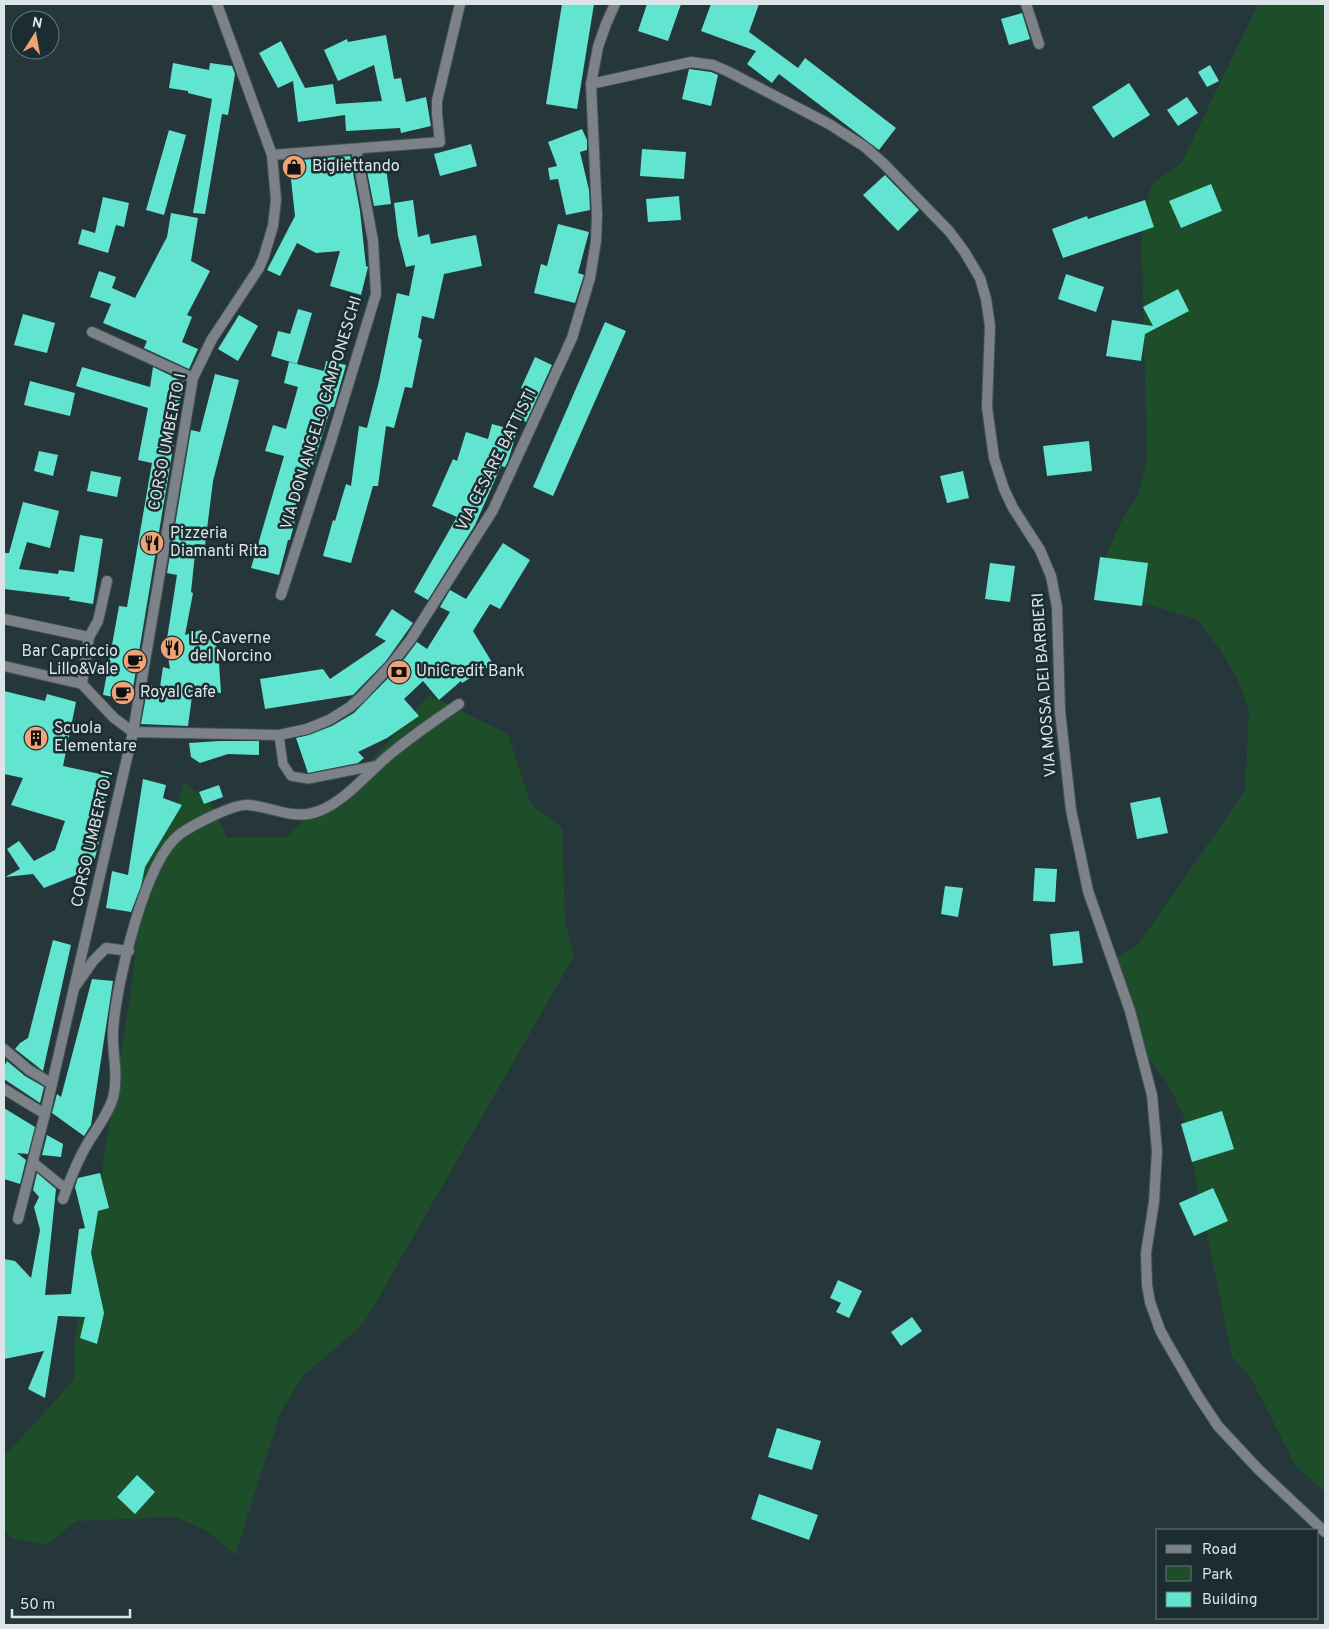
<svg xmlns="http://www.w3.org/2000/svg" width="1329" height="1629" font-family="Overpass,sans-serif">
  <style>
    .green { fill: #1e4d29 }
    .building { fill: #61e4d0 }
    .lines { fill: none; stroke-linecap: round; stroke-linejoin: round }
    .pedestrian-casing { stroke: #435357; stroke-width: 11 }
    .minor-casing { stroke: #435357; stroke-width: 12 }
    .tertiary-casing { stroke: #435357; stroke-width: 12 }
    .pedestrian { stroke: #7d8288; stroke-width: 9 }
    .minor { stroke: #7d8288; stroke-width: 10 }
    .tertiary { stroke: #7d8288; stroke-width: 10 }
    .labels { text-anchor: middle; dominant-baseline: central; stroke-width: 5; stroke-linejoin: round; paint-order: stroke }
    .poi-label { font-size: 16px; fill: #dbe5e8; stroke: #1c2d31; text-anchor: start }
    .street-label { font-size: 16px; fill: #dbe5e8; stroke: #1c2d31 }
  </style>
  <rect width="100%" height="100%" fill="#26373b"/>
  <g class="green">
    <polygon points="1258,4 1325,4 1325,1490 1323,1491 1295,1465 1251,1378 1232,1357 1183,1114 1168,1084 1146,1056 1110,962 1137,946 1245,791 1249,710 1237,678 1221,651 1198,620 1093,587 1120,524 1138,494 1147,463 1141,216 1153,183 1181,164"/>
    <polygon points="429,695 508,734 531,804 562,828 565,922 574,956 364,1323 303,1376 281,1411 235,1555 209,1532 176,1517 76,1521 47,1545 10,1538 4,1528 4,1453 9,1451 74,1380 74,1347 134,970 143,837 175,813 184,782 210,802 227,838 287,837 313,810 348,787"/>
  </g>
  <g class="building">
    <polygon points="562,4 594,4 577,109 546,104"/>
    <polygon points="647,4 681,4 668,41 638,31"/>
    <polygon points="711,4 759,4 749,32 798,68 805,58 896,128 879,150 779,74 772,83 747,64 756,51 701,31"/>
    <polygon points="1022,13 1030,39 1009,45 1001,19"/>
    <polygon points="386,35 394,79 401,78 406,102 426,97 431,126 401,133 400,128 346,131 345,115 298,122 293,81 278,88 259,53 281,41 305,88 333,84 336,104 382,101 374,65 338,81 324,50 347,39 348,42"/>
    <polygon points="173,63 209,70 210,63 232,66 235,74 228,115 222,114 205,214 193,213 212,99 188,93 188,91 169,88"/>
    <polygon points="1210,65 1219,81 1207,87 1198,72"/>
    <polygon points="689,69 711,72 718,75 711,106 682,99"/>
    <polygon points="1129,83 1150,115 1113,138 1092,107"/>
    <polygon points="1187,97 1198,113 1178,126 1167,110"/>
    <polygon points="582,129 587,140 587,150 580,152 589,190 590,210 566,215 558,179 550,180 548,168 557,166 548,142"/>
    <polygon points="169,130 186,135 164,215 146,210"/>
    <polygon points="471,144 477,166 440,176 434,154"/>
    <polygon points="642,149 686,152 684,179 640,176"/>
    <polygon points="350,156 360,211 366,266 368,267 361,295 330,286 340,251 316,253 297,243 280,276 267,270 295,216 289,161"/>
    <polygon points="386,168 391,204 374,206 367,171"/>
    <polygon points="885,175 919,210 898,231 863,195"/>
    <polygon points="1211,184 1222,211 1181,228 1169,201"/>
    <polygon points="679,196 681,220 648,222 646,199"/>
    <polygon points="103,197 129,203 124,227 116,225 108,253 78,244 82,229 95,233"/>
    <polygon points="413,200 418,237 429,234 431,244 476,235 482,266 444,274 434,319 422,316 418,337 422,340 412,388 405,387 394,428 386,426 378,486 373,486 351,563 323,556 333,520 335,521 346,484 351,486 359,426 367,428 379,381 397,293 409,296 415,265 406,267 398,236 394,203"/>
    <polygon points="1145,200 1154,227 1063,258 1052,229 1087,216 1088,219"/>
    <polygon points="171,213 198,218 191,261 210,271 187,315 192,317 182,342 198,349 189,369 144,348 147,341 103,323 111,304 90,297 99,271 116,277 112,288 135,298 167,237"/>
    <polygon points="558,224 589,232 578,273 584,275 575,303 534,293 541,264 547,266"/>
    <polygon points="1066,274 1104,287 1096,312 1058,299"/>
    <polygon points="1178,289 1189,311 1145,334 1141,361 1106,356 1112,320 1153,326 1143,307"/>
    <polygon points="298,309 312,313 297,364 271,356 278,331 290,334"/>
    <polygon points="23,314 55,323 47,353 14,345"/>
    <polygon points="239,315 258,326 238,361 218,349"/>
    <polygon points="605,322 626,331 553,496 533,487"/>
    <polygon points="535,357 552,365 526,422 514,417 524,389 521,388"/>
    <polygon points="326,361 346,365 334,407 331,407 313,465 309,464 293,513 297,513 290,540 288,540 279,575 251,568 284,456 265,451 273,425 286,429 298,387 284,383 289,362 324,371"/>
    <polygon points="82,367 150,387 153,367 184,382 131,700 103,695 119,606 127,607 152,463 138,460 148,408 76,386"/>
    <polygon points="215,374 239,380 213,481 205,545 196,544 191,592 193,593 185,635 201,630 218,648 221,693 193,689 188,726 141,724 148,685 160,687 163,667 170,669 166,645 177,575 167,573 191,430 200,432"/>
    <polygon points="30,381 75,393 70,416 24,405"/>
    <polygon points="492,424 517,431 508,461 505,467 501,466 475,525 428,600 414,592 457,517 432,506 453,459 457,461 466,432 488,439"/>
    <polygon points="1089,441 1092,471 1047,476 1043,446"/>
    <polygon points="39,451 58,455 53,476 34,471"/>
    <polygon points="91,471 121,477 117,497 87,491"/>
    <polygon points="963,471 969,498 947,503 940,476"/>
    <polygon points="23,502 59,511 50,548 27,542 19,569 58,574 59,570 74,572 80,535 103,539 93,604 69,600 70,597 4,589 4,553 9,553"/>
    <polygon points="503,543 530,560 500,609 490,604 473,631 493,664 462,683 461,681 439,700 423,681 404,699 419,716 387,738 358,752 364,758 358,763 308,773 296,738 309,735 332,726 354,713 396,670 417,642 427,649 450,612 440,607 450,590 466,599"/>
    <polygon points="1100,557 1148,563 1142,606 1094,600"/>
    <polygon points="990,563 1015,566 1010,602 985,599"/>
    <polygon points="392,609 413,623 386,661 353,695 265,709 260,679 323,669 330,679 386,641 375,635"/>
    <polygon points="4,691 45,701 47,694 76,702 63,766 109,776 105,789 100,837 95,858 79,874 44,888 33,874 5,877 20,869 7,849 19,841 34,861 55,850 65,821 11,805 23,778 4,774"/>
    <polygon points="219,741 259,741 259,755 228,754 200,763 191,757 189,743"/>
    <polygon points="143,779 166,785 163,798 182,805 145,867 141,886 131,912 106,908 112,871 128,875"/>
    <polygon points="219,785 223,797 204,804 199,792"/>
    <polygon points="1160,797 1168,833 1137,839 1130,803"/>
    <polygon points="1035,868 1057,869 1055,902 1033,901"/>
    <polygon points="945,886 963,888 958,917 941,914"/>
    <polygon points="1079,931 1083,963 1053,966 1050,934"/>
    <polygon points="53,940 71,945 43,1071 15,1049 20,1043 28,1038"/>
    <polygon points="92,979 113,981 91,1125 84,1136 52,1113 57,1094 61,1097"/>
    <polygon points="7,1061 25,1076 44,1087 40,1103 4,1079 4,1067"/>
    <polygon points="4,1108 35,1127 28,1154 17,1153 26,1160 20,1184 4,1179"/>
    <polygon points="1222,1111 1234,1149 1192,1162 1181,1124"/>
    <polygon points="47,1135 63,1144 61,1157 42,1155"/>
    <polygon points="37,1173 56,1189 45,1295 71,1294 79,1229 85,1228 75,1187 78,1178 100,1173 109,1208 98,1211 91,1253 104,1313 97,1344 80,1338 85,1317 58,1316 45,1398 28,1389 44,1351 4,1359 4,1259 15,1261 31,1278 40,1230 34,1207 39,1197 33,1190"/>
    <polygon points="1213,1188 1228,1221 1194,1236 1179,1203"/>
    <polygon points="838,1280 862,1291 849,1318 836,1312 841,1303 830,1298"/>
    <polygon points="912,1317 922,1331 901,1346 891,1332"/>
    <polygon points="777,1428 821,1441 812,1470 768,1457"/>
    <polygon points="137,1475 155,1492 135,1514 117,1497"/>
    <polygon points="759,1494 818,1515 809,1540 751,1519"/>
  </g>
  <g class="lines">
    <g class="pedestrian-casing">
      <g id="pedestrian">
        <polyline points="279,735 283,764 291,776 308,779 379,765"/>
        <polyline points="33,1162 60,1184 67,1188"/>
      </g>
    </g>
    <g class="minor-casing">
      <g id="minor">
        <polyline points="1026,4 1039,44"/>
        <polyline points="591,84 691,62 713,65 727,71 829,124 865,147 884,164 949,231 964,251 980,278 986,299 990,326 987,407 994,458 1004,489 1013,508 1040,550 1051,576 1057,607 1060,711 1071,810 1088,891 1130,1011 1152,1095 1157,1151 1154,1202 1146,1253 1147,1285 1150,1302 1160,1330 1166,1341 1198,1396 1218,1426 1259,1470 1325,1532"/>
        <polyline points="272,155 440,142 437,114 437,101 460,4"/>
        <polyline points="92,332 193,378"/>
        <polyline points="281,595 331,441 376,294 373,241 356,149"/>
        <polyline points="89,637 98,621 107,581"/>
        <polyline points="4,666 82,684"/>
        <polyline points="74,988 93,961 106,948 129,951"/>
        <polyline points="4,1049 29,1070 52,1084"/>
        <polyline points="4,1089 45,1114"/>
        <path d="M63 1199C70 1179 78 1159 89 1141 98 1127 108 1114 113 1098 119 1075 112 1054 113 1031 116 985 144 861 180 834 193 825 234 803 249 805 273 807 294 821 319 811 344 802 368 773 389 755 411 737 435 720 459 704"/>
      </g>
    </g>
    <g class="tertiary-casing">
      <g id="tertiary">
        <polyline points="4,619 89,637 82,684 114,718 133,732"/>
        <polyline points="133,732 279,735 307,729 329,720 350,707 361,697 391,665 411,639 493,510 572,338 590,278 596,241 597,215 591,84 598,47 606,24 615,4"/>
        <polyline points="18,1219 45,1114 133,732 193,378 212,339 259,268 264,256 273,226 276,200 272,155 217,4"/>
      </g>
    </g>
    <use href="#pedestrian" class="pedestrian"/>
    <use href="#minor" class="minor"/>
    <use href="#tertiary" class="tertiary"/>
  </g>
  <defs>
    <g id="shop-disc" transform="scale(1.25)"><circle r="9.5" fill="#efa378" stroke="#1c2d31"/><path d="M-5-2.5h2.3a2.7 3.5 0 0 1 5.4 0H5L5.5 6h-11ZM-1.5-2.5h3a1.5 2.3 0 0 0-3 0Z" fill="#111"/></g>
    <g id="restaurant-disc" transform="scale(1.25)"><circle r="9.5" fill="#efa378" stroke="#1c2d31"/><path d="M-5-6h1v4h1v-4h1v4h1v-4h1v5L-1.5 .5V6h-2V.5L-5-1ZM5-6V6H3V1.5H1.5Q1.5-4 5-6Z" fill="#111"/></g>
    <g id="cafe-disc" transform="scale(1.25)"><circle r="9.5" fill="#efa378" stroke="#1c2d31"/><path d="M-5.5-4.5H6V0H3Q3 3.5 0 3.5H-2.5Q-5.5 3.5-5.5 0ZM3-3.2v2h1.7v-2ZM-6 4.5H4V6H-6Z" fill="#111"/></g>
    <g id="bank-disc" transform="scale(1.25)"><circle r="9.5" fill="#efa378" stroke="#1c2d31"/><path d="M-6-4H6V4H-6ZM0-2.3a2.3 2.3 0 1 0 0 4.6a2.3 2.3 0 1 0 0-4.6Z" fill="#111"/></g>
    <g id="building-disc" transform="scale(1.25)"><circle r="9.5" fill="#efa378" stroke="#1c2d31"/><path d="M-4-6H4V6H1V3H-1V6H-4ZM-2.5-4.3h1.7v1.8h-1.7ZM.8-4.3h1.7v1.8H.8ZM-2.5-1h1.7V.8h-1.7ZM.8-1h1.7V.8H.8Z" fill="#111"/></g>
  </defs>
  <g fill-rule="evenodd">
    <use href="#shop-disc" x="294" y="167"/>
    <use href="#restaurant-disc" x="152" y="543"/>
    <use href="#restaurant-disc" x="172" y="648"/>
    <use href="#cafe-disc" x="135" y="661"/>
    <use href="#bank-disc" x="399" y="672"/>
    <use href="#cafe-disc" x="123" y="693"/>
    <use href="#building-disc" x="36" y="738"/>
  </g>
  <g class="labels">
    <g class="poi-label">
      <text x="312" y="167">Bigliettando</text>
      <text x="170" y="534">Pizzeria<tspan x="170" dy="18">Diamanti Rita</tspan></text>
      <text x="190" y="639">Le Caverne<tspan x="190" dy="18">del Norcino</tspan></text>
      <text x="118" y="652" text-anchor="end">Bar Capriccio<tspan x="118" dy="18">Lillo&amp;Vale</tspan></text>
      <text x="416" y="672">UniCredit Bank</text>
      <text x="140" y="693">Royal Cafe</text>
      <text x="54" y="729">Scuola<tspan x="54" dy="18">Elementare</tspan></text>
    </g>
    <g class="street-label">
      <text transform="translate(322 413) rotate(-73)">VIA DON ANGELO CAMPONESCHI</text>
      <text transform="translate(168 442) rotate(-79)">CORSO UMBERTO I</text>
      <text transform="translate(497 460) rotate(-63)">VIA CESARE BATTISTI</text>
      <text transform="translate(1045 685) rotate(-94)">VIA MOSSA DEI BARBIERI</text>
      <text transform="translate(93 839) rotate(-77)">CORSO UMBERTO I</text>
    </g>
  </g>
  <rect width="1329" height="1629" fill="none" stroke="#dbe5e8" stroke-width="10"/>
  <rect x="1156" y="1529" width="162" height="90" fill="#1c2d31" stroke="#68777a"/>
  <rect x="1166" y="1545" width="25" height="8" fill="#7d8288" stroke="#68777a"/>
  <text x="1202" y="1554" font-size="15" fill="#dbe5e8">Road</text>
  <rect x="1166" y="1566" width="25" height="15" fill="#1e4d29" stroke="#68777a"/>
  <text x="1202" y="1579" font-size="15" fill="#dbe5e8">Park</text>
  <rect x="1166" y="1592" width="25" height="15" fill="#61e4d0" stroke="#68777a"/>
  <text x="1202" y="1604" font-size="15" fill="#dbe5e8">Building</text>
  <g transform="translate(35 35) rotate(11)"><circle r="24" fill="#1c2d31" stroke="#68777a"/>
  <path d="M0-4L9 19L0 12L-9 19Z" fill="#efa378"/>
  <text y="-8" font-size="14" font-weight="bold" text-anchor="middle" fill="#dbe5e8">N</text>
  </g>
  <path d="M12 1609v8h118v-8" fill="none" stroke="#dbe5e8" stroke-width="2.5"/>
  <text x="20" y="1609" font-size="15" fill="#dbe5e8" stroke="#1c2d31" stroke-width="4" paint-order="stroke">50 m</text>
</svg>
